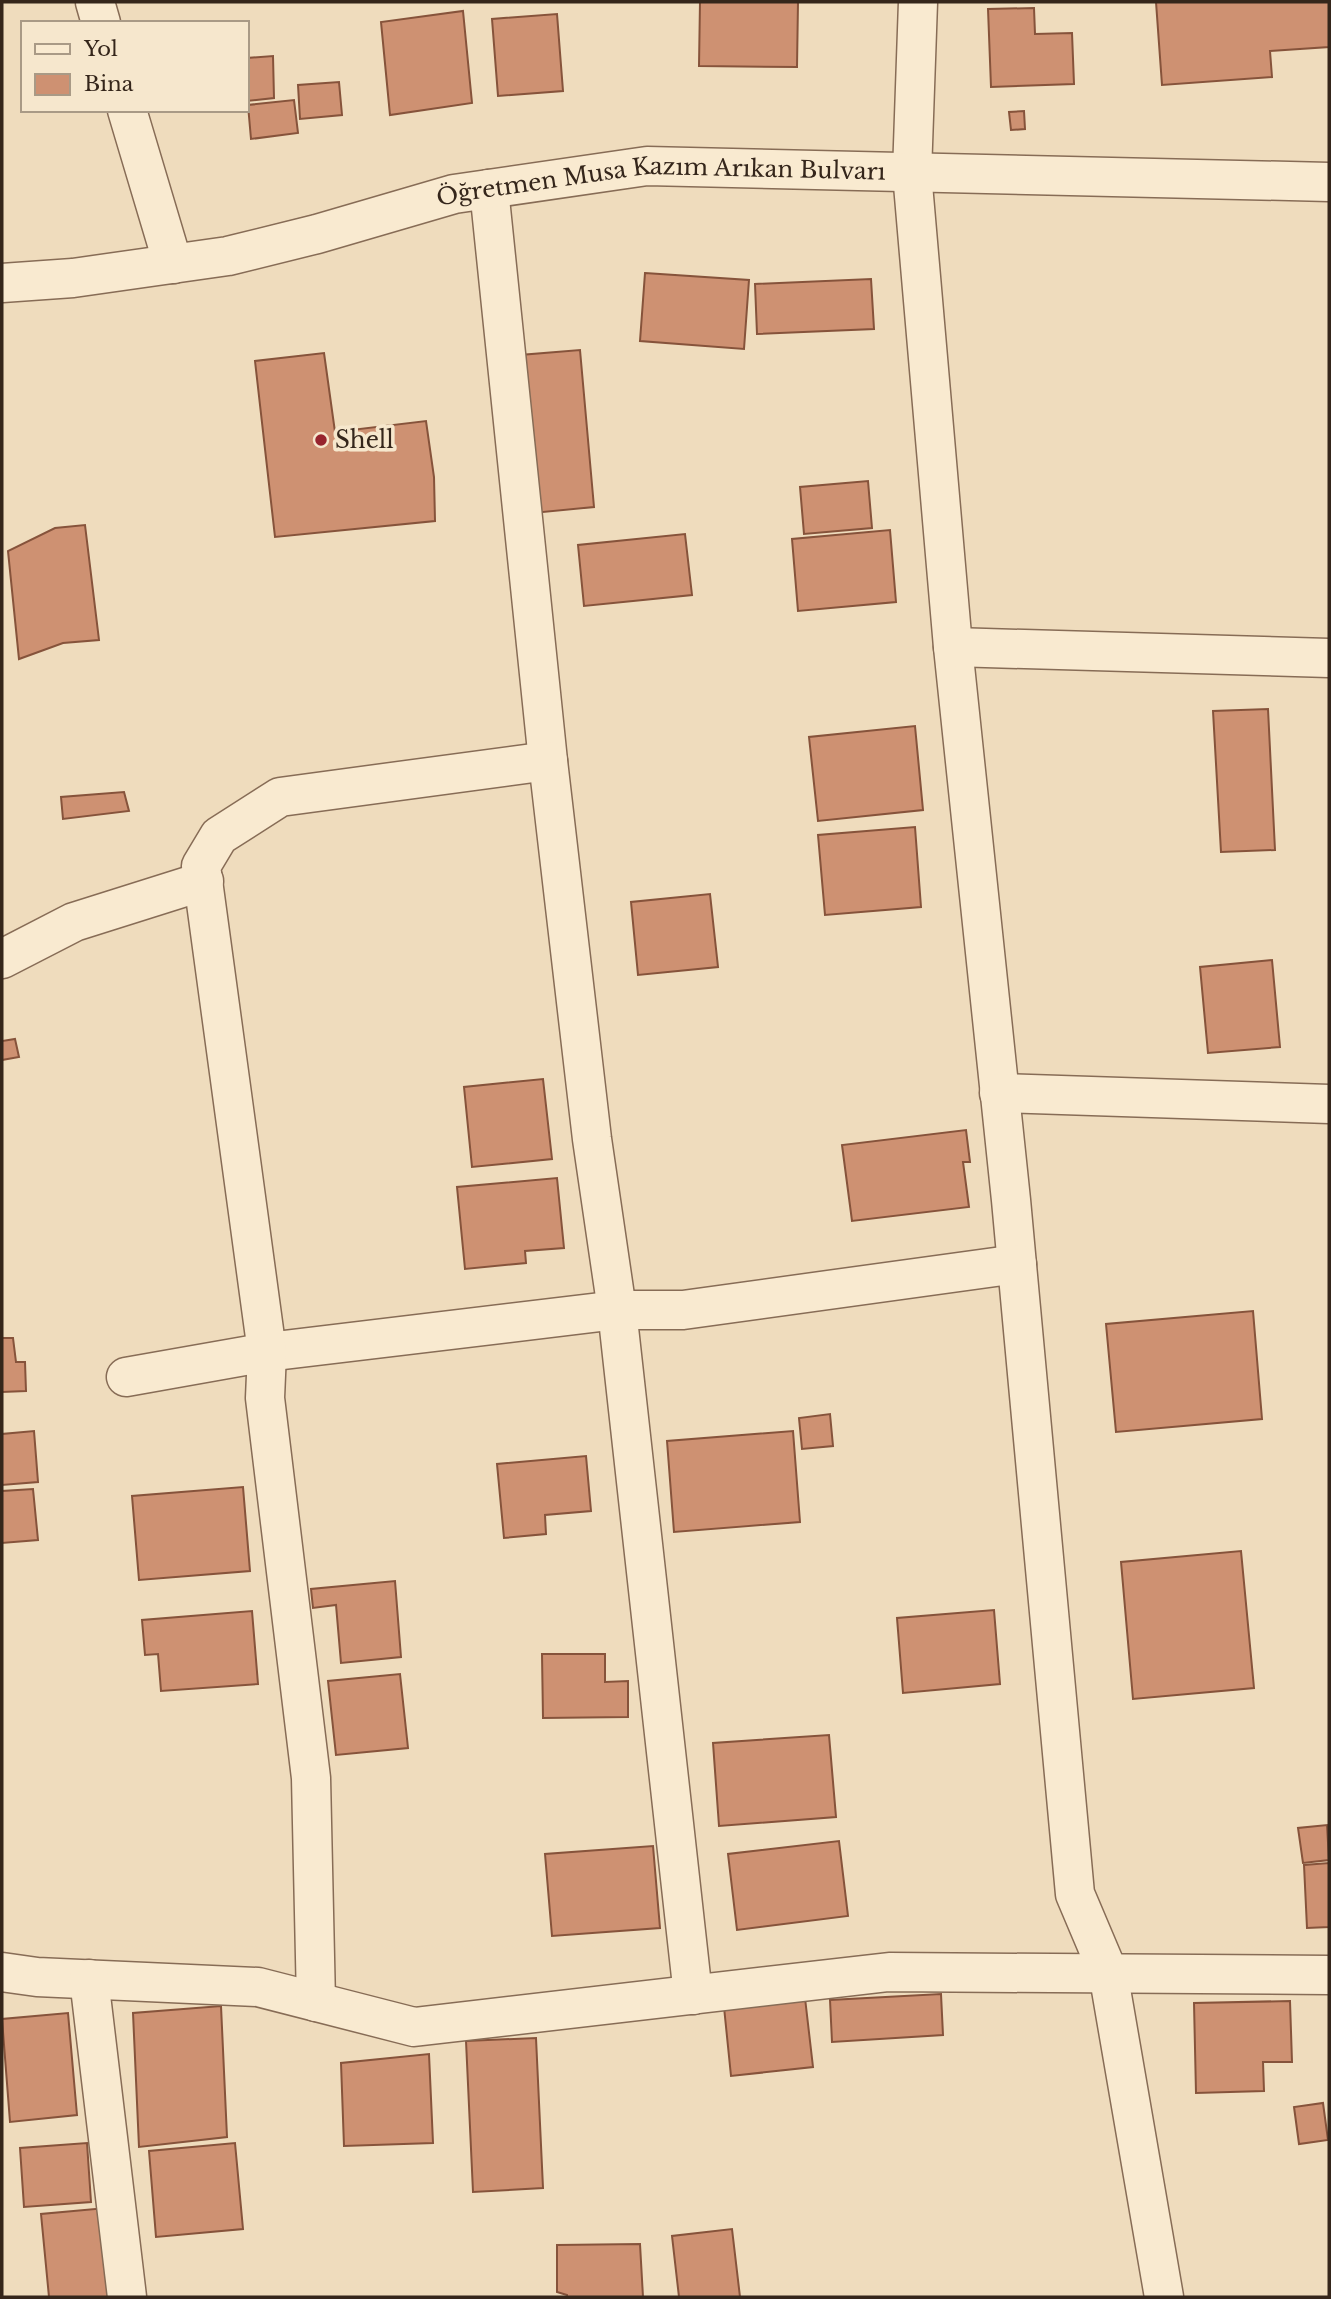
<svg xmlns="http://www.w3.org/2000/svg" width="1331" height="2299" font-family="'Libre Baskerville',serif">
  <style>
    .building { fill: #ce9172; stroke: #86533b; stroke-width: 2 }
    .lines { fill: none; stroke-linecap: round; stroke-linejoin: round }
    .minor-casing { stroke: #876c56; stroke-width: 41 }
    .minor { stroke: #f9ead0; stroke-width: 38 }
    .poi-dot { fill: #97242e; stroke: #f6e7cd; stroke-width: 2.5 }
    .labels { text-anchor: middle; dominant-baseline: central; stroke-width: 7; stroke-linejoin: round; paint-order: stroke }
    .street-label { font-size: 23px; fill: #35261b; stroke: #f6e7cd }
    .poi-label { font-size: 23px; fill: #35261b; stroke: #f6e7cd; text-anchor: start }
  </style>
  <rect width="100%" height="100%" fill="#efdcbd"/>
  <g class="building">
    <polygon points="700,2 798,2 797,67 699,66"/>
    <polygon points="1156,2 1329,2 1329,47 1270,51 1272,77 1162,85"/>
    <polygon points="1034,8 1035,34 1072,33 1074,84 991,87 988,9"/>
    <polygon points="463,11 472,103 390,115 381,22"/>
    <polygon points="557,14 563,91 498,96 492,19"/>
    <polygon points="273,56 274,98 247,101 247,58"/>
    <polygon points="339,82 342,115 300,119 298,85"/>
    <polygon points="294,100 298,133 251,139 248,105"/>
    <polygon points="1024,111 1025,129 1011,130 1009,112"/>
    <polygon points="645,273 749,280 744,349 640,341"/>
    <polygon points="871,279 874,329 757,334 755,284"/>
    <polygon points="580,350 594,507 533,513 520,355"/>
    <polygon points="324,353 335,432 426,421 434,477 435,521 275,537 255,361"/>
    <polygon points="868,481 872,528 804,534 800,487"/>
    <polygon points="85,525 99,640 63,643 19,659 8,551 55,528"/>
    <polygon points="890,530 896,602 798,611 792,539"/>
    <polygon points="685,534 692,595 584,606 578,545"/>
    <polygon points="1268,709 1275,850 1221,852 1213,711"/>
    <polygon points="915,726 923,810 818,821 809,737"/>
    <polygon points="124,792 129,811 63,819 61,797"/>
    <polygon points="915,827 921,907 825,915 818,835"/>
    <polygon points="710,894 718,967 638,975 631,902"/>
    <polygon points="1272,960 1280,1047 1208,1053 1200,967"/>
    <polygon points="15,1039 19,1057 2,1060 2,1041"/>
    <polygon points="543,1079 552,1159 472,1167 464,1087"/>
    <polygon points="966,1130 970,1162 963,1162 969,1207 852,1221 842,1145"/>
    <polygon points="557,1178 564,1248 525,1251 526,1263 465,1269 457,1187"/>
    <polygon points="1253,1311 1262,1419 1116,1432 1106,1324"/>
    <polygon points="2,1338 13,1338 16,1362 25,1362 26,1391 2,1392"/>
    <polygon points="830,1414 833,1446 802,1449 799,1418"/>
    <polygon points="34,1431 38,1482 2,1485 2,1434"/>
    <polygon points="793,1431 800,1522 674,1532 667,1441"/>
    <polygon points="586,1456 591,1511 545,1515 546,1534 504,1538 497,1464"/>
    <polygon points="243,1487 250,1571 139,1580 132,1496"/>
    <polygon points="33,1489 38,1540 2,1543 2,1491"/>
    <polygon points="1241,1551 1254,1688 1133,1699 1121,1562"/>
    <polygon points="395,1581 401,1657 341,1663 336,1605 313,1608 311,1589"/>
    <polygon points="994,1610 1000,1684 903,1693 897,1618"/>
    <polygon points="252,1611 258,1684 161,1691 158,1654 145,1655 142,1620"/>
    <polygon points="542,1654 605,1654 605,1682 628,1681 628,1717 543,1718"/>
    <polygon points="400,1674 408,1748 336,1755 328,1681"/>
    <polygon points="829,1735 836,1817 719,1826 713,1743"/>
    <polygon points="1327,1825 1329,1860 1303,1863 1298,1828"/>
    <polygon points="839,1841 848,1916 737,1930 728,1854"/>
    <polygon points="653,1846 660,1928 552,1936 545,1854"/>
    <polygon points="1329,1863 1329,1927 1307,1928 1304,1865"/>
    <polygon points="941,1994 943,2035 832,2042 830,2000"/>
    <polygon points="805,1998 813,2067 731,2076 724,2007"/>
    <polygon points="1290,2001 1292,2062 1263,2062 1264,2091 1196,2093 1194,2003"/>
    <polygon points="221,2006 227,2137 139,2147 133,2013"/>
    <polygon points="68,2013 77,2115 10,2122 2,2019"/>
    <polygon points="536,2038 543,2188 473,2192 466,2041"/>
    <polygon points="429,2054 433,2143 344,2146 341,2063"/>
    <polygon points="1323,2103 1328,2140 1299,2144 1294,2107"/>
    <polygon points="87,2143 91,2202 24,2207 20,2148"/>
    <polygon points="235,2143 243,2229 156,2237 149,2151"/>
    <polygon points="106,2208 115,2297 49,2297 41,2214"/>
    <polygon points="732,2229 740,2297 679,2297 672,2236"/>
    <polygon points="640,2244 643,2297 567,2297 567,2295 557,2292 557,2245"/>
  </g>
  <g class="lines">
    <g class="minor-casing">
      <g id="minor">
        <polyline points="95,2 101,23"/>
        <polyline points="918,2 912,173 953,647 1011,1200 1075,1894 1108,1972 1164,2297"/>
        <polyline points="127,110 173,264"/>
        <polyline points="489,189 548,761 592,1139 617,1310 693,1995"/>
        <path id="s1" d="M2 283 73 278 228 256 317 234 454 194 647 166 1329 182"/>
        <polyline points="953,647 1329,658"/>
        <polyline points="2,959 74,922 204,881"/>
        <polyline points="999,1093 1329,1104"/>
        <polyline points="126,1377 267,1352 617,1310 683,1310 1017,1264"/>
        <polyline points="2,1972 37,1977 258,1987 414,2027 889,1972 1329,1975"/>
        <polyline points="89,1979 127,2297"/>
        <polyline points="316,2002 311,1778 265,1398 267,1352 201,866 219,836 280,797 548,761"/>
      </g>
    </g>
    <use href="#minor" class="minor"/>
  </g>
  <circle class="poi-dot" cx="321" cy="440" r="7"/>
  <g class="labels">
    <g class="street-label">
      <text stroke="none"><textPath href="#s1" startOffset="670">Öğretmen Musa Kazım Arıkan Bulvarı</textPath></text>
    </g>
    <g class="poi-label">
      <text x="335" y="440">Shell</text>
    </g>
  </g>
  <rect width="1331" height="2299" fill="none" stroke="#35261b" stroke-width="7"/>
  <rect x="21" y="21" width="228" height="91" fill="#f6e7cd" stroke="#a99a86" stroke-width="2"/>
  <rect x="35" y="44" width="35" height="10" fill="#f9ead0" stroke="#a99a86" stroke-width="2"/>
  <text x="84" y="56" font-size="21" fill="#35261b">Yol</text>
  <rect x="35" y="74" width="35" height="21" fill="#ce9172" stroke="#a99a86" stroke-width="2"/>
  <text x="84" y="91" font-size="21" fill="#35261b">Bina</text>
</svg>
